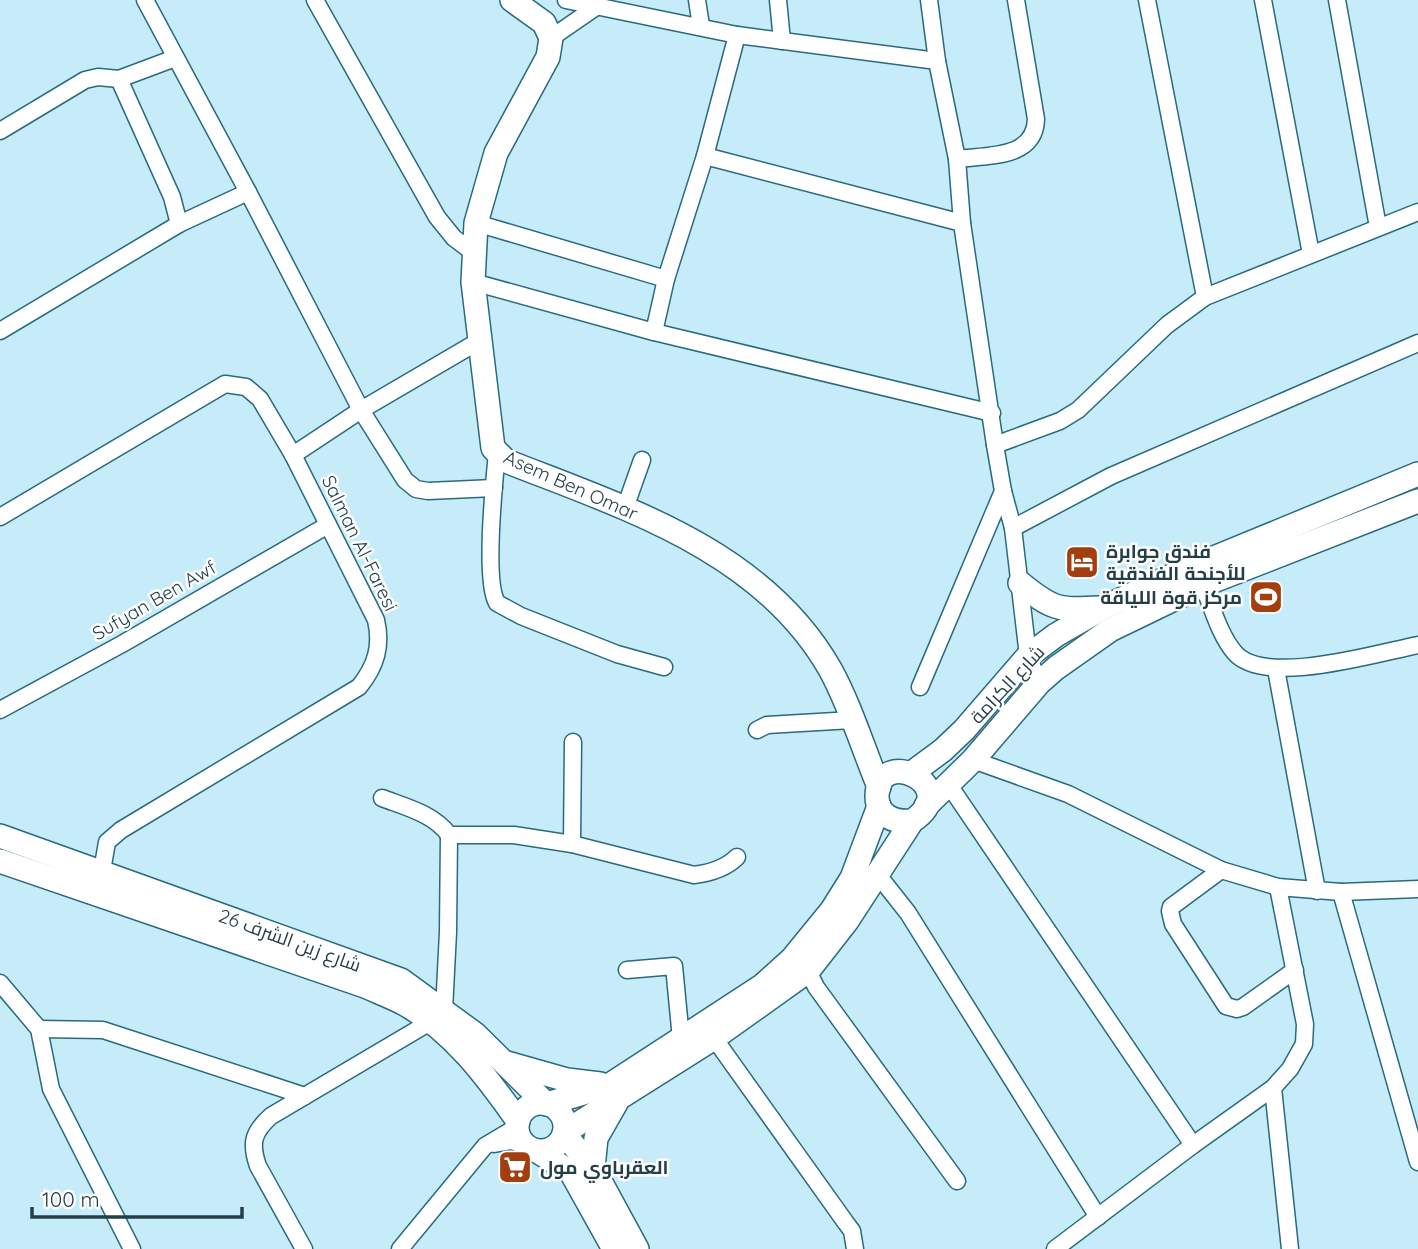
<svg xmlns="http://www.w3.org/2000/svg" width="1418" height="1249" font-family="Quicksand,Cairo,sans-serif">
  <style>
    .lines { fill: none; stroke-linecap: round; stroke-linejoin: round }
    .street-casing { stroke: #296a7e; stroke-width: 19 }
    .secondary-casing { stroke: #296a7e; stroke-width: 26 }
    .street { stroke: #fff; stroke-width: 16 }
    .secondary { stroke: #fff; stroke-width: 23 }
    .labels { text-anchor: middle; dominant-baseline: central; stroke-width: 5; stroke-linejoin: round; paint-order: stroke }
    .street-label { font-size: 19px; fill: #243f48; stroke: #fff }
    .poi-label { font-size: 19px; font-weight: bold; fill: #243f48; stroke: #fff; text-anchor: start }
  </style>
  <rect width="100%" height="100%" fill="#c6ecfa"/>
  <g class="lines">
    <g class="street-casing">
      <g id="street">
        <polyline points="145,0 248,192 361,410 405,480 416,489 428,491 494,488"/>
        <polyline points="315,0 437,217 454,238 474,253"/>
        <polyline points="566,0 737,35 937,61"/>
        <polyline points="697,0 701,26"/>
        <polyline points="778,0 782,41"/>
        <polyline points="929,0 937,61 957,159 962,223 995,445 1003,491 1013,528 1028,656 1039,683"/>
        <polyline points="1147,0 1205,297"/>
        <polyline points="1263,0 1311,254"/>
        <polyline points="1337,0 1378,227"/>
        <polyline points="551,38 596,7"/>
        <polyline points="119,79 175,58"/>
        <polyline points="0,131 85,80 98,77 119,79 172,197 179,224 0,331"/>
        <polyline points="705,156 962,223"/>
        <path d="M957 159C988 155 1035 159 1036 119L1016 0"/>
        <polyline points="476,223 666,279"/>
        <polyline points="179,224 248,192"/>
        <polyline points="473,282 654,332 992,413"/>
        <polyline points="654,332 666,279 705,156 737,35"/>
        <polyline points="995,445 1060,421 1078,410 1167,325 1205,297 1418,212"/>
        <path d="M497 453C494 483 484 581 497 603L521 616 617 654 664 667"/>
        <polyline points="293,455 361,410 479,341"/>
        <polyline points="625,508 642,460"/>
        <path d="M0 517 225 384 246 387 260 399 293 455 376 620C382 646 376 666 359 687L121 830 107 842 102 871"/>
        <polyline points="1013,528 1111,476 1418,343"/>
        <path d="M1203 585C1212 607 1220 636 1235 653 1265 687 1377 653 1418 645"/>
        <polyline points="1276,669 1317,891"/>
        <polyline points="920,687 1003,491"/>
        <polyline points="0,710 122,644 328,525"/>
        <polyline points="757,730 767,725 852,720"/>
        <polyline points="973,760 1068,794 1221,870 1278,887 1341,892 1418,889"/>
        <polyline points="949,785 1193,1145"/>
        <path d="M382 798C406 807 434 814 449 835"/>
        <polyline points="572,844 573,742"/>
        <polyline points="1221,870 1171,907 1170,911 1173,924 1226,1006 1237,1009 1243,1007 1295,970"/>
        <polyline points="878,875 908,913 1098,1217"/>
        <polyline points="1341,892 1418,1162"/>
        <polyline points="627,970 674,966 681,1039"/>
        <polyline points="808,971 816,987 957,1181"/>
        <polyline points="0,983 39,1029 51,1089 132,1249"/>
        <path d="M444 1010 448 932 449 835H514L572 844 694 875C710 873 726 868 737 857"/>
        <polyline points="39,1029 103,1030 305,1096"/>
        <polyline points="714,1038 846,1223 852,1231 855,1249"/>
        <polyline points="1273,1088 1290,1249"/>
        <polyline points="494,1144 510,1141 523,1144"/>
        <path d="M304 1249 258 1166C250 1143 253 1132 271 1116L430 1022"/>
        <polyline points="400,1249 485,1146 517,1127"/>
        <polyline points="1055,1249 1193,1145 1273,1088 1290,1069 1304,1044 1305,1024 1278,887"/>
      </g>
    </g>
    <g class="secondary-casing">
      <g id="secondary">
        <path d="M512 0 544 23 551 38 548 57 496 153 476 223 473 282 493 448 506 461C625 508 762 550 830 669 850 705 863 748 879 787"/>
        <path d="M1020 583C1053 610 1058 610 1099 608"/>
        <polyline points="912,773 943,750 964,730 1028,656 1056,635 1103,608 1180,572 1418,474"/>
        <polyline points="926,806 973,760 1039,683 1056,668 1110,630 1203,585 1418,501"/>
        <polyline points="0,836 401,980 475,1034 545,1103"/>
        <path d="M0 861 365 986C378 992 392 997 405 1004 453 1031 487 1077 518 1121"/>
        <polyline points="507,1063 567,1080 600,1084"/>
        <circle cx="541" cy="1127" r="24"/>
        <polyline points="547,1104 610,1085 762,986 792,959 832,910 852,878 879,806"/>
        <path d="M565 1132 714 1038 808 971 847 921 912 821C965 786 878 744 877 796 877 816 895 823 912 821"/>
        <polyline points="564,1134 593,1168 637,1249"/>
        <polyline points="537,1151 571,1172 614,1249"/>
        <polyline points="593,1168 596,1138 616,1103"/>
      </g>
    </g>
    <use href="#street" class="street"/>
    <use href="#secondary" class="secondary"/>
  </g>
  <defs>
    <g id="hotel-square" transform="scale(1.75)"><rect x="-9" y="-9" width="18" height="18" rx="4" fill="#a33f0e" stroke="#fff"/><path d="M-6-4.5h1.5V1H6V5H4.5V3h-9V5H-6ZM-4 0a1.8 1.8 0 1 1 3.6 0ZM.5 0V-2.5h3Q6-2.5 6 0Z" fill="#fff"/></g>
    <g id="stadium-square" transform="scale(1.75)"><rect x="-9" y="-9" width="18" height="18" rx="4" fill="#a33f0e" stroke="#fff"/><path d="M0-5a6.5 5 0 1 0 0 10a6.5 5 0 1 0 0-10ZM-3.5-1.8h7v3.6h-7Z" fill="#fff"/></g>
    <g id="supermarket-square" transform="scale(1.75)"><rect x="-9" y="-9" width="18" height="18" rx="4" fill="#a33f0e" stroke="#fff"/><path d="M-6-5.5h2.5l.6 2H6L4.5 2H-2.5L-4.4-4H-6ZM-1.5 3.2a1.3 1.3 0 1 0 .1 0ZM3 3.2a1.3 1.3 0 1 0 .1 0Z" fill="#fff"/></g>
  </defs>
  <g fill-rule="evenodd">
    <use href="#hotel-square" x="1082" y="562"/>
    <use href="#stadium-square" x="1266" y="597"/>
    <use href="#supermarket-square" x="515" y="1167"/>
  </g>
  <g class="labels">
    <g class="street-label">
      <text transform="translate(571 485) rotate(24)">Asem Ben Omar</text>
      <text transform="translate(360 543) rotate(64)">Salman Al-Faresi</text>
      <text transform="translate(154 600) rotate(-30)">Sufyan Ben Awf</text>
      <text transform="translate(1007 684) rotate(-47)">شارع الكرامة</text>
      <text transform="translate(290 940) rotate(20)">شارع زين الشرف 26</text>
    </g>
    <g class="poi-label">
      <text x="1106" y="551">فندق جوابرة<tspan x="1106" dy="22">للأجنحة الفندقية</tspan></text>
      <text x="1242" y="597" text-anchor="end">مركز قوة اللياقة</text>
      <text x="540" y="1167">العقرباوي مول</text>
    </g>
  </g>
  <path d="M32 1207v10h210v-10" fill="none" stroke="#243f48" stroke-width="3.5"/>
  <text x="42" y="1207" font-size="21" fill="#243f48" stroke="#ffffff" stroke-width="5" paint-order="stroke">100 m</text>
</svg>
